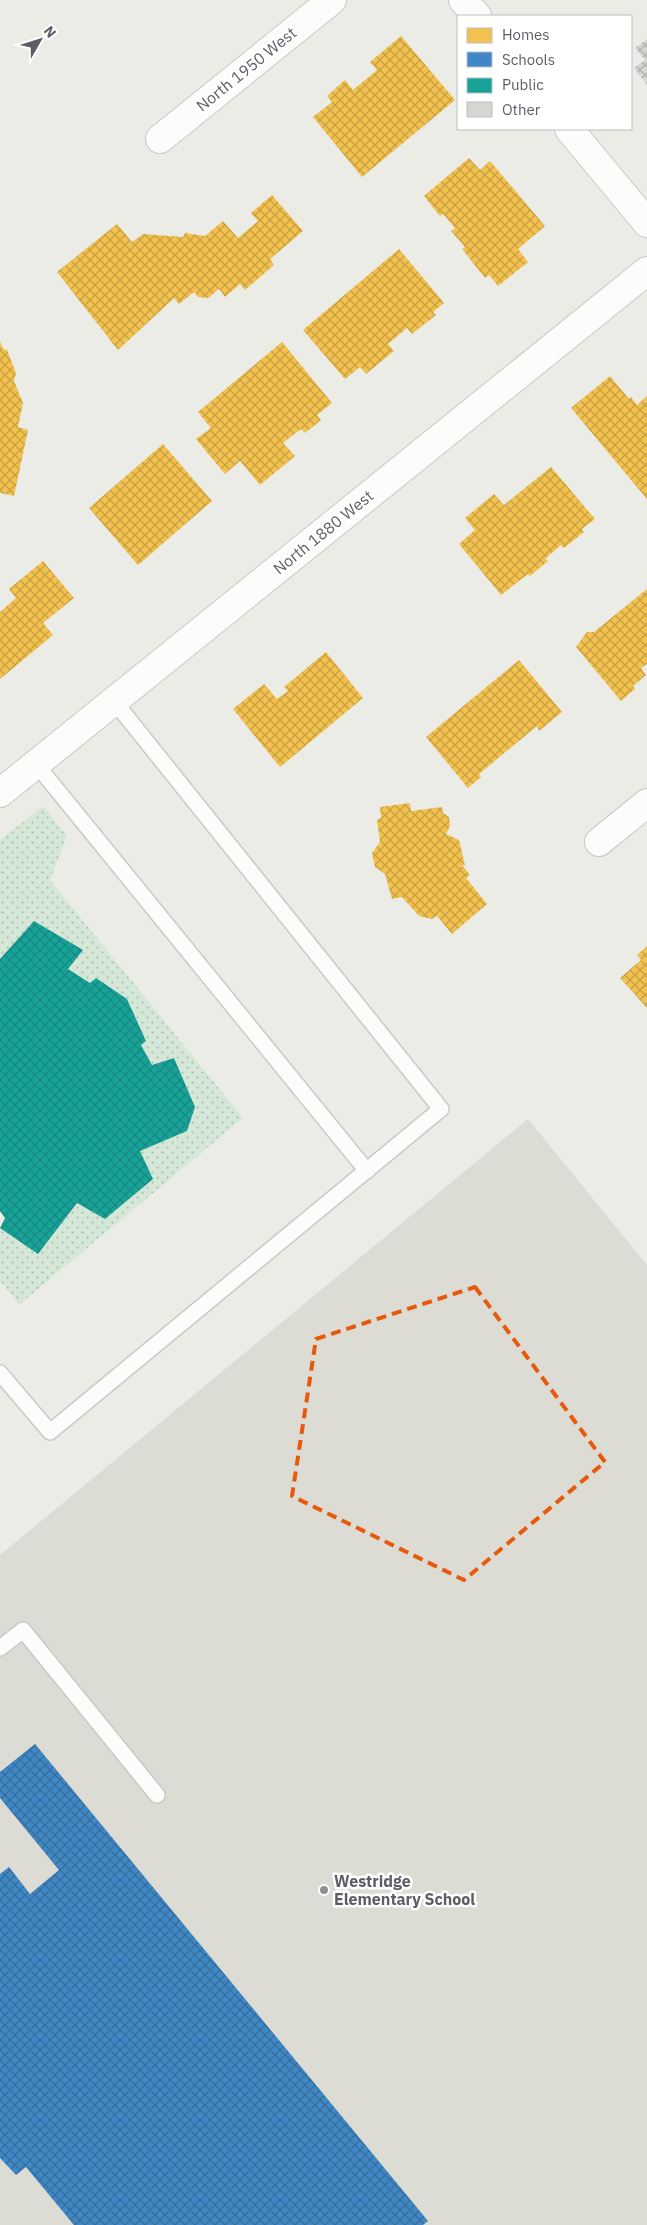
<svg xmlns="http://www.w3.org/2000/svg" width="647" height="2225" font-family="'IBM Plex Sans',sans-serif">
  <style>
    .education { fill: #dcdcd5 }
    .grass { fill: url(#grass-dots) }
    .homes { fill: url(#homes-cross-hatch) }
    .schools { fill: url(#schools-cross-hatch) }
    .public { fill: url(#public-cross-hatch) }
    .building { fill: url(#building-cross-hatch) }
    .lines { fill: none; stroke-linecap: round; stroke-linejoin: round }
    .lane-casing { stroke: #c9c9c9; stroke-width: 18 }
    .street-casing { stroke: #c9c9c9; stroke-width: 30 }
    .secondary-casing { stroke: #cacaca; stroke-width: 30 }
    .lane { stroke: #fcfcfb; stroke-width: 15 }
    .street { stroke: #fcfcfb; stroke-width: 28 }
    .secondary { stroke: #fcfcfb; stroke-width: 28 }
    .marked { fill: none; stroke: #e8590c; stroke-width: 4; stroke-dasharray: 10 6; stroke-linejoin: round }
    .poi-dot { fill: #8e9092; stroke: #fff; stroke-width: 2 }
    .labels { text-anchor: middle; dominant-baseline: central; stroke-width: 5; stroke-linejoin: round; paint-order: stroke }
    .street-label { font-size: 16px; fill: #5c5e64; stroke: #fff }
    .poi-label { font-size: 16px; font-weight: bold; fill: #5c5e64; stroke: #fff; text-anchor: start }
  </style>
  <defs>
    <pattern id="grass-dots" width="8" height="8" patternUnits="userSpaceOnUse" patternTransform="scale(1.25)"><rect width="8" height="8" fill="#d5e8d8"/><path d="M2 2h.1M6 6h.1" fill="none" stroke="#b0bfb3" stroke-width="1.8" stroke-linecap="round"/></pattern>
    <pattern id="homes-cross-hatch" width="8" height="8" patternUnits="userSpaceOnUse" patternTransform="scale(1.25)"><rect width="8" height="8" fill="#f2c14e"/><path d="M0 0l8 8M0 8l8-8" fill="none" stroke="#c7a044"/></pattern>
    <pattern id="schools-cross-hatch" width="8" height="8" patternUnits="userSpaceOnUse" patternTransform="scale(1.25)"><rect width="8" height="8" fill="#3f88c5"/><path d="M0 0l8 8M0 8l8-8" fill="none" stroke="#366d9b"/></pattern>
    <pattern id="public-cross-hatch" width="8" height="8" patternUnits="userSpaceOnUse" patternTransform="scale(1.25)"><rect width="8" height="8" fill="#17a398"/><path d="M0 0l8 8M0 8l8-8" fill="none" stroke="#188880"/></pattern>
    <pattern id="building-cross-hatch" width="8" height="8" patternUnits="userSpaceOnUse" patternTransform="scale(1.25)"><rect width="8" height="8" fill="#d5d5d2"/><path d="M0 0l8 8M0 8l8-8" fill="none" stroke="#b0b0ae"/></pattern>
  </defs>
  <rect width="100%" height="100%" fill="#ecece7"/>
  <polygon class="education" points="528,1119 647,1265 647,2225 0,2225 0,1555"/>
  <polygon class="grass" points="43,806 67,836 50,880 243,1118 19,1305 0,1281 0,1228 38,1254 77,1203 106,1219 152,1179 140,1151 187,1131 195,1107 174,1058 152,1065 141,1045 146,1040 127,999 96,978 90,983 68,969 83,950 34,921 0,959 0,840"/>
  <g class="homes">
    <polygon points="401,36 455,100 362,177 313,117 332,102 327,96 345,80 353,90 377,70 370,62"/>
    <polygon points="469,158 480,170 490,161 545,226 518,249 528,262 498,286 489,275 485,278 462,249 465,247 451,231 455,228 443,214 440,216 424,196"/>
    <polygon points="272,195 303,231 270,259 274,265 245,290 240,284 225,297 219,289 208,298 198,297 194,292 179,304 174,298 118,350 57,272 117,224 132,242 143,234 183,237 185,233 205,236 223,221 238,238 258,221 251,213"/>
    <polygon points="399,249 444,303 433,312 436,315 412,334 407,328 388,344 394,351 366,374 360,367 345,379 303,330"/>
    <polygon points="0,341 3,349 7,350 16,373 14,381 23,403 18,427 28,430 14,496 0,493"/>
    <polygon points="282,342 332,403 317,415 321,420 305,433 301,429 283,443 295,456 260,485 240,461 225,474 196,439 211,428 198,412"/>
    <polygon points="610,376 629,399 631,397 637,405 647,396 647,499 571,408"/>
    <polygon points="163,444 212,501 138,565 89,508"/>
    <polygon points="551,467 595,519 582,529 584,532 564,548 561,545 545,559 548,561 530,576 528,574 501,595 459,544 475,530 465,518 494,494 504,505"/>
    <polygon points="43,561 74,598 43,623 53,635 0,679 0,612 16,598 9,589"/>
    <polygon points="647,589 647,664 641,668 646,675 633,686 635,689 621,701 576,647 587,632 594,632"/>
    <polygon points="326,652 363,698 280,767 233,709 264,684 277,699 288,691 284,687"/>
    <polygon points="519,660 562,712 539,731 537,726 479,774 481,777 468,788 426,737"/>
    <polygon points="410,803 411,811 442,807 443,813 449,817 450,826 446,834 459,840 465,865 462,865 470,875 466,878 487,904 452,934 437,916 432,919 419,916 402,897 392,899 385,874 375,867 372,853 380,842 377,820 381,818 380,807"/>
    <polygon points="647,946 647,1008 620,978 641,960 637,955"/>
  </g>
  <polygon class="schools" points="35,1744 428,2221 423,2225 74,2225 26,2167 16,2175 0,2158 0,1874 9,1867 30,1894 59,1870 0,1798 0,1772"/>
  <polygon class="public" points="34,921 83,950 68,969 90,983 96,978 127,999 146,1041 141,1045 152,1065 174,1058 195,1107 187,1131 140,1151 153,1179 105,1219 77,1203 38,1254 0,1228 5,1218 0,1211 0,959"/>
  <polygon class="building" points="647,39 647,85 634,68 645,60 635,48"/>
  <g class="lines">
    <g class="lane-casing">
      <g id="lane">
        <polyline points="36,764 367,1171"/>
        <polyline points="0,1373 50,1432 441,1109 114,701"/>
        <polyline points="0,1648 23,1630 157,1795"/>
      </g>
    </g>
    <g class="street-casing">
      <g id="street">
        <polyline points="160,139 332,0"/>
        <polyline points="0,793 647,271"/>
        <polyline points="599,842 647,803"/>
      </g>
    </g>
    <g class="secondary-casing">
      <g id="secondary">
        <polyline points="463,0 477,16"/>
        <polyline points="569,129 647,223"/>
      </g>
    </g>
    <use href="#lane" class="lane"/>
    <use href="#street" class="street"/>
    <use href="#secondary" class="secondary"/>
  </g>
  <path class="marked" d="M475 1287 605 1462 464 1580 292 1496 316 1339Z"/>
  <circle class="poi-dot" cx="324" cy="1890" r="5"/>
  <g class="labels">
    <g class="street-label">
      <text transform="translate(246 69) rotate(-39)">North 1950 West</text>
      <text transform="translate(323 532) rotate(-39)">North 1880 West</text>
    </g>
    <g class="poi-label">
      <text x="334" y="1881">Westridge<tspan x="334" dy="18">Elementary School</tspan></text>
    </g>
  </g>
  <rect x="457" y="15" width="175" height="115" fill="#ffffff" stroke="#bebfc1"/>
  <rect x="467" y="28" width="25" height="15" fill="#f2c14e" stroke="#bebfc1"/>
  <text x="502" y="40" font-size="15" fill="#5c5e64">Homes</text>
  <rect x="467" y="52" width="25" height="15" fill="#3f88c5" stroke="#bebfc1"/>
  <text x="502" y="65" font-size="15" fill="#5c5e64">Schools</text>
  <rect x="467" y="78" width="25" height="15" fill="#17a398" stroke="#bebfc1"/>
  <text x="502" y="90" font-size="15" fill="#5c5e64">Public</text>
  <rect x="467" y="102" width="25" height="15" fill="#d5d5d2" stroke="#bebfc1"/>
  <text x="502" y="115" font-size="15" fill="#5c5e64">Other</text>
  <g transform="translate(40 40) rotate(51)" stroke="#ffffff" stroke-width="4" paint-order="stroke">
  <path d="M0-4L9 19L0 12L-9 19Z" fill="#5c5e64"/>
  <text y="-8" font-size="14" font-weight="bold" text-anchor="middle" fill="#5c5e64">N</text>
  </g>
</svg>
